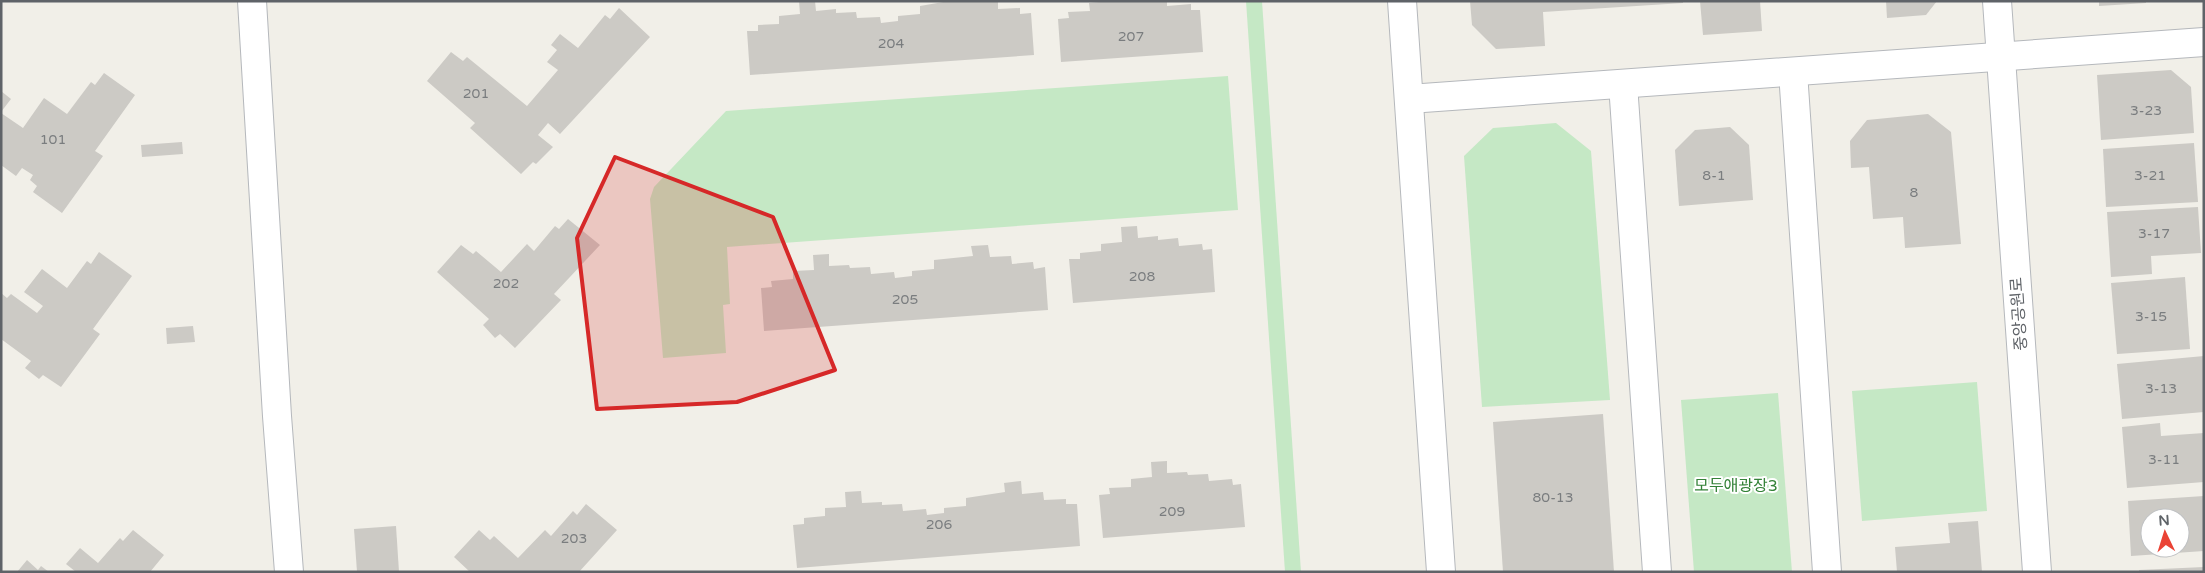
<svg xmlns="http://www.w3.org/2000/svg" width="2205" height="573" font-family="'Varela Round','Noto Sans KR',sans-serif">
  <style>
    .green { fill: #c5e8c5 }
    .building { fill: #cccac5; fill-rule: evenodd }
    .lines { fill: none; stroke-linecap: round; stroke-linejoin: round }
    .minor-casing { stroke: #b5b8bc; stroke-width: 30 }
    .tertiary-casing { stroke: #b5b8bc; stroke-width: 30 }
    .minor { stroke: #fff; stroke-width: 28 }
    .tertiary { stroke: #fff; stroke-width: 28 }
    .marked { fill: #d62828; fill-opacity: 0.2; stroke: #d62828; stroke-width: 4; stroke-linejoin: round }
    .labels { text-anchor: middle; dominant-baseline: central; stroke-width: 4; stroke-linejoin: round; paint-order: stroke }
    .number-label { font-size: 14px; fill: #7a7d7f }
    .street-label { font-size: 16px; fill: #5f6368; stroke: #fff }
    .park-label { font-size: 16px; fill: #348238; stroke: #fff }
  </style>
  <rect width="100%" height="100%" fill="#f1efe8"/>
  <g class="green">
    <polygon points="1246,1 1262,1 1301,572 1285,572"/>
    <polygon points="1228,76 1238,210 727,247 730,304 723,305 726,353 663,358 650,199 654,187 726,111"/>
    <polygon points="1556,123 1591,151 1610,400 1482,407 1464,156 1493,128"/>
    <polygon points="1977,382 1987,511 1862,521 1852,391"/>
    <polygon points="1778,393 1792,572 1694,572 1681,400"/>
  </g>
  <g class="building">
    <polygon points="799,1 815,1 816,11 836,9 836,13 856,12 857,18 880,17 881,23 898,21 898,16 920,14 920,6 949,1 998,1 998,9 1020,8 1020,14 1031,13 1034,55 750,75 747,31 758,31 758,25 779,24 779,16 800,14"/>
    <polygon points="1111,1 1167,1 1167,6 1191,4 1191,10 1200,10 1203,52 1061,62 1058,19 1069,18 1068,12 1090,11 1089,3"/>
    <polygon points="1470,1 1683,1 1683,3 1543,12 1545,46 1496,49 1472,25"/>
    <polygon points="1700,1 1760,1 1762,31 1703,35"/>
    <polygon points="1886,1 1937,1 1926,15 1887,18"/>
    <polygon points="2099,1 2146,1 2146,3 2099,6"/>
    <polygon points="619,8 650,37 560,134 548,123 538,135 553,147 536,164 533,162 521,174 470,128 475,123 427,81 451,52 463,61 467,57 527,106 558,70 547,62 557,50 551,45 560,34 578,48 605,15 610,19"/>
    <polygon points="2171,70 2191,87 2194,133 2101,140 2097,75"/>
    <polygon points="104,73 135,95 95,151 103,156 62,213 33,192 37,186 30,180 33,175 22,168 16,176 1,165 1,113 23,128 44,98 67,114 91,82 95,85"/>
    <polygon points="1,91 11,99 1,112"/>
    <polygon points="1928,114 1951,132 1961,244 1905,248 1903,217 1873,219 1869,167 1851,168 1850,141 1867,120"/>
    <polygon points="1730,127 1749,145 1753,200 1679,206 1675,150 1695,130"/>
    <polygon points="182,142 183,154 142,157 141,145"/>
    <polygon points="2194,143 2198,202 2106,207 2103,149"/>
    <polygon points="2198,207 2201,253 2151,256 2152,274 2111,277 2107,212"/>
    <polygon points="568,219 600,245 554,294 561,300 515,348 500,334 495,338 483,325 489,319 437,272 461,245 473,254 476,251 501,272 527,244 534,251 555,226 559,229"/>
    <polygon points="1137,226 1138,238 1158,236 1158,240 1178,238 1179,246 1202,244 1203,250 1212,249 1215,292 1073,303 1069,259 1080,259 1080,253 1101,251 1101,244 1122,242 1121,227"/>
    <polygon points="988,245 990,257 1011,256 1012,264 1033,262 1034,269 1045,267 1048,310 764,331 761,288 772,287 771,281 793,279 793,271 814,270 813,255 829,254 829,266 849,265 850,268 870,267 871,274 894,272 895,278 912,276 912,271 934,269 934,260 973,256 971,246"/>
    <polygon points="99,252 132,276 93,329 100,334 61,387 43,375 39,379 25,368 31,361 1,339 1,293 7,298 11,294 37,313 43,306 24,292 42,269 67,288 87,261 91,264"/>
    <polygon points="2185,277 2190,349 2117,354 2111,283"/>
    <polygon points="193,326 195,342 167,344 166,328"/>
    <polygon points="2204,356 2204,412 2122,419 2117,364"/>
    <polygon points="1603,414 1614,572 1503,572 1493,422"/>
    <polygon points="2160,423 2161,436 2204,433 2204,482 2127,488 2122,427"/>
    <polygon points="1167,461 1167,473 1187,472 1188,475 1208,474 1209,481 1232,479 1233,485 1241,484 1245,527 1103,538 1099,495 1110,494 1109,488 1131,487 1131,479 1152,477 1151,462"/>
    <polygon points="1021,481 1022,494 1043,492 1044,500 1066,499 1066,504 1077,504 1080,546 797,568 793,525 804,524 804,518 825,516 825,508 846,507 845,492 861,491 862,503 882,502 882,505 902,504 903,511 926,509 927,515 944,513 944,508 966,506 966,498 1005,492 1004,483"/>
    <path d="M2204 496V551L2131 556 2128 501ZM2150 518H2180V548H2150Z"/>
    <polygon points="586,504 617,530 579,572 470,572 454,557 479,530 490,540 494,536 518,558 545,530 551,536 573,511 577,515"/>
    <polygon points="1978,521 1982,572 1897,572 1895,547 1950,543 1948,523"/>
    <polygon points="396,526 399,572 357,572 354,529"/>
    <polygon points="133,530 164,555 150,572 76,572 66,564 80,548 98,563 120,538 123,541"/>
    <polygon points="27,560 38,570 41,566 49,572 17,572"/>
    <polygon points="2204,567 2204,572 2139,572 2139,570"/>
  </g>
  <g class="lines">
    <g class="minor-casing">
      <g id="minor">
        <polyline points="252,1 277,416 289,572"/>
        <polyline points="1997,1 2037,572"/>
        <polyline points="1793,72 1827,572"/>
        <polyline points="1623,84 1657,572"/>
        <polyline points="1409,99 2204,42"/>
      </g>
    </g>
    <g class="tertiary-casing">
      <polyline id="tertiary" points="1402,1 1441,572"/>
    </g>
    <use href="#minor" class="minor"/>
    <use href="#tertiary" class="tertiary"/>
  </g>
  <path class="marked" d="M615 157 773 217 835 370 737 402 597 409 577 238Z"/>
  <g class="labels">
    <g class="number-label">
      <text x="1131" y="36">207</text>
      <text x="891" y="43">204</text>
      <text x="476" y="93">201</text>
      <text x="2146" y="110">3-23</text>
      <text x="53" y="139">101</text>
      <text x="1714" y="175">8-1</text>
      <text x="2150" y="175">3-21</text>
      <text x="1914" y="192">8</text>
      <text x="2154" y="233">3-17</text>
      <text x="1142" y="276">208</text>
      <text x="506" y="283">202</text>
      <text x="905" y="299">205</text>
      <text x="2151" y="316">3-15</text>
      <text x="2161" y="388">3-13</text>
      <text x="2164" y="459">3-11</text>
      <text x="1553" y="497">80-13</text>
      <text x="1172" y="511">209</text>
      <text x="939" y="524">206</text>
      <text x="574" y="538">203</text>
    </g>
    <g class="street-label">
      <text transform="translate(2019 314) rotate(-94)">중앙공원로</text>
    </g>
    <g class="park-label">
      <text x="1736" y="486">모두애광장3</text>
    </g>
  </g>
  <rect width="2205" height="573" fill="none" stroke="#5f6368" stroke-width="5"/>
  <g transform="translate(2165 533) rotate(356)"><circle r="24" fill="#ffffff" stroke="#bfc1c3"/>
  <path d="M0-4L9 19L0 12L-9 19Z" fill="#ea4335"/>
  <text y="-8" font-size="14" font-weight="bold" text-anchor="middle" fill="#5f6368">N</text>
  </g>
</svg>
